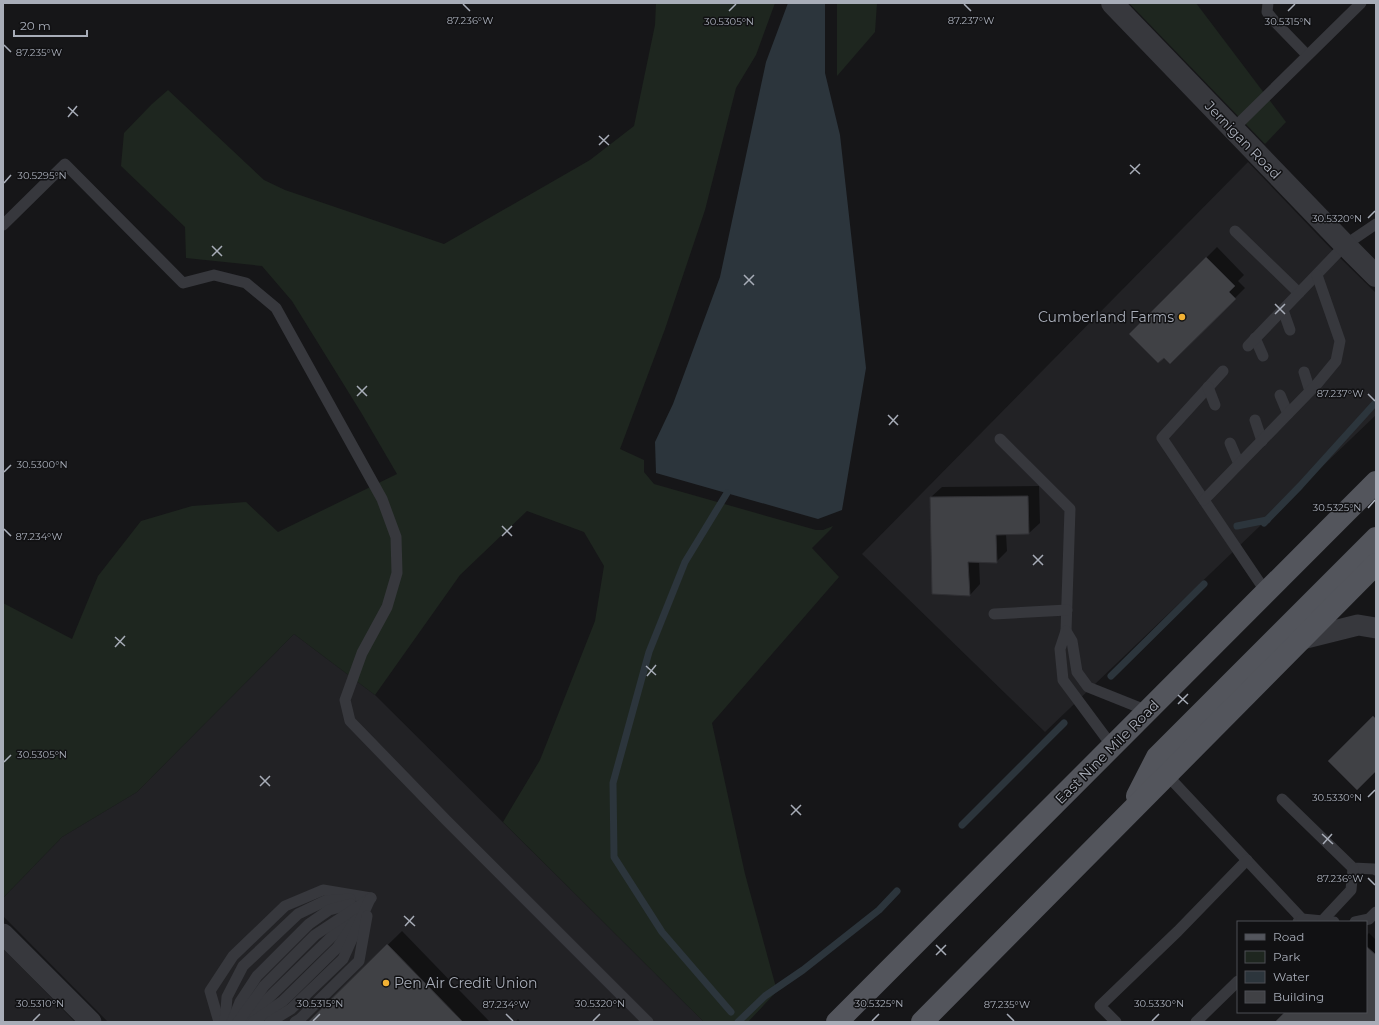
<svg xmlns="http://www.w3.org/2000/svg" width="1379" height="1025" font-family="Montserrat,sans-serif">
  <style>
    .built { fill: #222225 }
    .green { fill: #1e261f }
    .water { fill: #2c353c }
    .shadow { fill: #0007 }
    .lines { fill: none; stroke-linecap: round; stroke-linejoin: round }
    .stream { stroke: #2c353c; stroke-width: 7 }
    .building { fill: #404145; stroke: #303034 }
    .service { stroke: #37383d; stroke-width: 11 }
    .minor { stroke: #37383d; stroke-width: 21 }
    .tertiary { stroke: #37383d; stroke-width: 22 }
    .primary { stroke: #53555c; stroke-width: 22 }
    .ticks { fill: none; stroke: #a8adb8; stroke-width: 1.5 }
    .poi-dot { fill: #f2b134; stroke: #111113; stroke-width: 1.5 }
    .labels { text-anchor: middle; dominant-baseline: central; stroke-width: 3; stroke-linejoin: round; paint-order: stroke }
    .street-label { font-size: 14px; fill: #a8adb8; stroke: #111113 }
    .poi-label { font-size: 14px; fill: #a8adb8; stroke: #111113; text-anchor: end }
    .ticks-label { font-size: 10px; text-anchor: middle; fill: #a8adb8; stroke: #111113; stroke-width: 3; stroke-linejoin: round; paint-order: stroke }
  </style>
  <rect width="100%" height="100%" fill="#161618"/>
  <g class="built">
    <polygon points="1248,162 1336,254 1376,293 1376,415 1045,732 862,554"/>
    <polygon points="294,634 375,695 704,1022 108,1022 3,916 3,898 62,837 137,792"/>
    <polygon points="3,949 34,980 75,1022 3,1022"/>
  </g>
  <g class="green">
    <polygon points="656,3 775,3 756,55 736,88 705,210 665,329 620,449 644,460 644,472 654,484 816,530 823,530 833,526 831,529 812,548 839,577 712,723 745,874 777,991 748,1022 704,1022 503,822 540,760 595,621 604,566 584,532 527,511 460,575 375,695 294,634 137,792 62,837 3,898 3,603 72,639 98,576 141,521 192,506 246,502 278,532 397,474 362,414 292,301 262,266 186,258 185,227 121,166 124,133 152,104 168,90 264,180 285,190 444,244 590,160 634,126 655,25"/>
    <polygon points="837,3 877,3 875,32 837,76"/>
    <polygon points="1129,3 1196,3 1286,122 1265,144"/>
  </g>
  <polygon class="water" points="788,3 825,3 825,73 840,135 866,368 842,510 818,519 656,473 655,442 673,404 720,277 766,62"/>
  <g class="shadow">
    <polygon points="1217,247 1244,275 1238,281 1245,288 1170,363 1164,356 1130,334"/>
    <polygon points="1039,486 1040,523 1029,533 1006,534 1007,551 996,562 979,561 980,584 970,595 933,594 931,497 942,487"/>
    <polygon points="402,931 490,1022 309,1022 322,1009"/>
    <polygon points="1369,933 1375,939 1376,938 1376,1022 1277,1022 1287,1012 1366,1012 1366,936"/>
    <polygon points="518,1019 521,1022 515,1022"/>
  </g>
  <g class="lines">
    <g class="stream">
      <polyline points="727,493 685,562 649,652 613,783 614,857 662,932 731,1012"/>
      <polyline points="1264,523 1300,486 1376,402"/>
      <polyline points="1237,526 1267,520"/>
      <polyline points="1111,676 1204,584"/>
      <polyline points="962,825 1064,723"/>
      <polyline points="738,1022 765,996 803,970 879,910 897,891"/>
    </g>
  </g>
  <g class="building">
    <polygon points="1206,257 1235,286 1229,292 1236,299 1170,364 1164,358 1158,363 1129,334"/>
    <polygon points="1028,496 1029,534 996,535 997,563 968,562 970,596 932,594 930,497"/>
    <polygon points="1373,716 1376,719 1376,771 1357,790 1328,761"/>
    <polygon points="387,944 463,1022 308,1022"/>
    <polygon points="1366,946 1376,955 1376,1022 1275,1022 1285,1012 1366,1012"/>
  </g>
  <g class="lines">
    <g class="service">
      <polyline points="1268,3 1267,12 1276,23 1307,55"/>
      <polyline points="1233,129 1361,3"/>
      <polyline points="3,225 65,164 183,283 214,275 246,283 276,308 382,499 396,537 397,573 387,607 362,653 345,700 350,721 446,820 648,1022"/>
      <polyline points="1235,231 1299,293"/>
      <polyline points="1283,310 1290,330"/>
      <polyline points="1255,338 1263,356"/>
      <polyline points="1248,346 1345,245 1376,224"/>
      <polyline points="1223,371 1162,438 1266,592"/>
      <polyline points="1304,372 1310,391"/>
      <polyline points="1208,387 1215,405"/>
      <polyline points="1280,395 1288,414"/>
      <polyline points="1255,420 1262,441"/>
      <polyline points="1000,439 1070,509 1066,631"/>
      <polyline points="1230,443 1239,464"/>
      <polyline points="1204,500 1317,384 1336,361 1340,341 1317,275"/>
      <polyline points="994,614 1067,610"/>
      <polyline points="1112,746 1063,680 1060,649 1066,631 1072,641 1077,672 1088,687 1148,711"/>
      <polyline points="1167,775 1302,919 1298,922"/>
      <polyline points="1282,799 1353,868 1374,869 1376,870"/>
      <polyline points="1302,919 1334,922"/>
      <polyline points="1323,920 1351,890 1353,868"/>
      <polyline points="1355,922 1369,919 1376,912"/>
      <polyline points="247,1019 355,914"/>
      <polyline points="219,1022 210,991 233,956 285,906 323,890 371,898"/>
      <polyline points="225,1022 227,997 243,966 298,914 325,901 350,899"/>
      <polyline points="232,1022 240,1002 257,976 309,924 329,910 351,904"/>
      <polyline points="238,1022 264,986 315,935 371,898"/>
      <polyline points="253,1022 283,1001 337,948 356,920"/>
      <polyline points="270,1022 291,1009 343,959 370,899"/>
      <polyline points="295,1022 300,1019 359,961 367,916"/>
      <polyline points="1116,1022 1100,1006 1178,931 1247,860"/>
      <polyline points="1196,1022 1238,981"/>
    </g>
    <g class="minor">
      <polyline points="1302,639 1358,625 1376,628"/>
      <polyline points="3,934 91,1022"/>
    </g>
    <polyline class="tertiary" points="1112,3 1345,245 1376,276"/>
    <g class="primary">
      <polyline points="1137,796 1157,757 1376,538"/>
      <polyline points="837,1022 1376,482"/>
      <polyline points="922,1022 1376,564"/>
    </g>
  </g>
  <path class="ticks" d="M463 4 470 11M964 4 971 11M729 11 736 4M1288 11 1295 4M4 45 11 52M68 107 78 116M68 117 77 106M599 136 609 145M599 145 609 135M1130 165 1140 174M1130 174 1140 164M4 183 11 175M1368 218 1375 211M212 246 222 256M212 256 222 246M744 275 754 285M744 285 754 275M1275 304 1285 314M1275 314 1285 304M357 386 367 396M1368 394 1375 401M357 396 367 386M888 415 898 425M889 425 898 415M4 472 11 465M1368 508 1375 500M502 526 512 536M4 529 11 536M502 536 512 526M1033 555 1043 565M1033 565 1043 555M115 637 125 646M115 647 125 636M646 666 656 675M647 676 656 665M1178 695 1188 704M1178 704 1188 694M4 762 11 755M260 776 270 786M260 786 270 776M1368 797 1375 790M791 805 801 815M791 815 801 805M1322 834 1333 844M1323 844 1332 834M1368 878 1375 885M404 916 415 926M405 926 414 916M936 945 946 955M936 955 946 945M506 1014 513 1021M1007 1014 1014 1021M33 1021 40 1014M313 1021 320 1014M593 1021 600 1014M872 1021 879 1014M1152 1021 1159 1014"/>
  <g class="poi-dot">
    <circle cx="1182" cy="317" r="4"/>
    <circle cx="386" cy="983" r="4"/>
  </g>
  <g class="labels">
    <g class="street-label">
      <text transform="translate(1243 140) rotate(46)">Jernigan Road</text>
      <text transform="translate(1107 752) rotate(-45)">East Nine Mile Road</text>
    </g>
    <g class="poi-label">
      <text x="1174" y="317">Cumberland Farms</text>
      <text x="394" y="983" text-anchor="start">Pen Air Credit Union</text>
    </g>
  </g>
  <g class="ticks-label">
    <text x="470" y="24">87.236°W</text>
    <text x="971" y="24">87.237°W</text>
    <text x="729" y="25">30.5305°N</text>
    <text x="1288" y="25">30.5315°N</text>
    <text x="39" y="56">87.235°W</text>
    <text x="42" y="179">30.5295°N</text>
    <text x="1337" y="222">30.5320°N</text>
    <text x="1340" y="397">87.237°W</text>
    <text x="42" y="468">30.5300°N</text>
    <text x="1337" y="511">30.5325°N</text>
    <text x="39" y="540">87.234°W</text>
    <text x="42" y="758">30.5305°N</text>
    <text x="1337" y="801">30.5330°N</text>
    <text x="1340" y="882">87.236°W</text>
    <text x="40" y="1007">30.5310°N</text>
    <text x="320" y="1007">30.5315°N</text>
    <text x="600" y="1007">30.5320°N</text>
    <text x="879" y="1007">30.5325°N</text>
    <text x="1159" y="1007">30.5330°N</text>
    <text x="506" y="1008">87.234°W</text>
    <text x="1007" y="1008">87.235°W</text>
  </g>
  <rect width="1379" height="1025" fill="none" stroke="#a8adb8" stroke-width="8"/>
  <rect x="1237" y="921" width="130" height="92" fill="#111113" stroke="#4d4f55"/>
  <rect x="1245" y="934" width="20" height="6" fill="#53555c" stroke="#4d4f55"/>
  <text x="1273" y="941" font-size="12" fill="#a8adb8">Road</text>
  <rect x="1245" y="951" width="20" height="12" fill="#1e261f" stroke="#4d4f55"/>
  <text x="1273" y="961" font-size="12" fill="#a8adb8">Park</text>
  <rect x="1245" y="971" width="20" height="12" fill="#2c353c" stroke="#4d4f55"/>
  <text x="1273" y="981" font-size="12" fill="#a8adb8">Water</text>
  <rect x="1245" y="991" width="20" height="12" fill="#404145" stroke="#4d4f55"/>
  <text x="1273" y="1001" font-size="12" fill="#a8adb8">Building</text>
  <path d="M14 30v6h73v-6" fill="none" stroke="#a8adb8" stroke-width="2"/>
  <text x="20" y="30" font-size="12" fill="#a8adb8" stroke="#111113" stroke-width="3" paint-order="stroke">20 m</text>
</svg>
